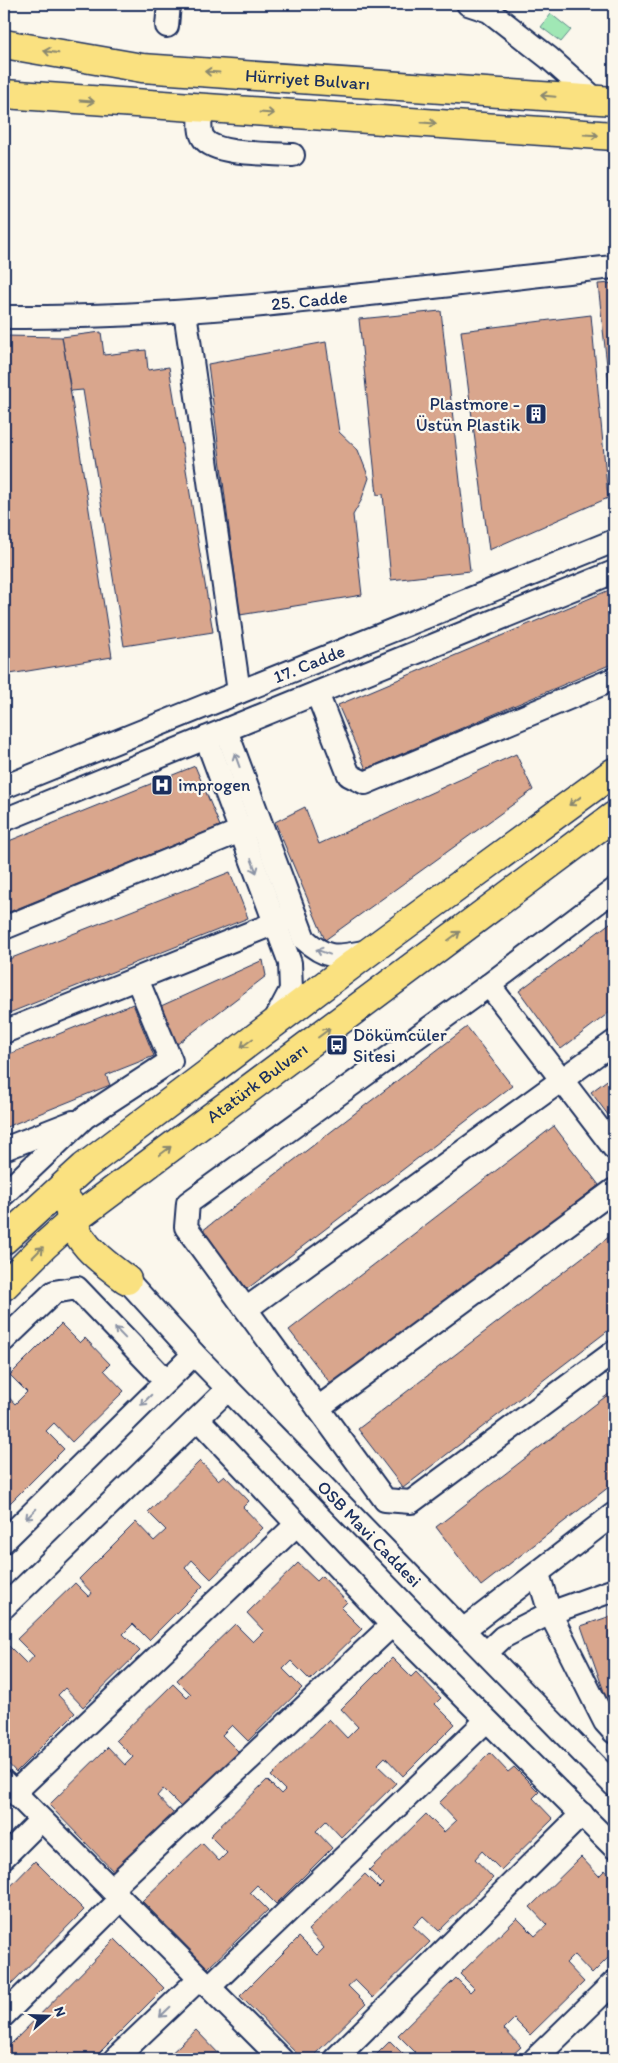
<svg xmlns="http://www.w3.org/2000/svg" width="618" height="2063" font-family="Itim,sans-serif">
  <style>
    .green { fill: #a0e7b5; stroke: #5e8b8a }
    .building { fill: #d9a68d; stroke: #1b2f5e }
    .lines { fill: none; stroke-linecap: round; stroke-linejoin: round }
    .minor-casing { stroke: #1b2f5e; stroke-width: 26 }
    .major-casing { stroke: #1b2f5e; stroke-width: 31 }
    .minor { stroke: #fbf7ec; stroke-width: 22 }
    .major { stroke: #fae180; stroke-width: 28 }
    .oneway { stroke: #8a886f }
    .oneway2 { stroke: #8b93a5 }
    .labels { text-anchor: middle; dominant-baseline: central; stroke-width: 4.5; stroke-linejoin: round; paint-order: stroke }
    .street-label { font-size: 18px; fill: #1b2f5e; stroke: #fbf7ec }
    .poi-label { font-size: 18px; fill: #1b2f5e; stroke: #fbf7ec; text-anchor: start }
  </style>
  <rect width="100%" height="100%" fill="#fbf7ec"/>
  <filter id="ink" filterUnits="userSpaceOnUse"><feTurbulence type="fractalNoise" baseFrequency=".02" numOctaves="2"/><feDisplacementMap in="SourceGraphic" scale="10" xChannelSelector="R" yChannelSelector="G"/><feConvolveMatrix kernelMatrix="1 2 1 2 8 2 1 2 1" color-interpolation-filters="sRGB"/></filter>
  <g filter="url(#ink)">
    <polygon class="green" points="551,14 571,30 561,42 541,27"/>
    <g class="building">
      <polygon points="614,283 614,429 598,284"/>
      <polygon points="441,311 470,571 391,580 383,494 377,495 359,319"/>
      <polygon points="591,315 608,498 489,550 461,331"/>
      <polygon points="101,332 104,355 146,350 148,370 169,367 213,632 124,646 83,390 71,391 62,337"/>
      <polygon points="4,336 62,337 112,657 4,675"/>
      <polygon points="326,342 339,432 358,450 369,478 361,501 353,515 362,595 240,615 208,364"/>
      <polygon points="614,588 614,663 366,769 338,705"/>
      <polygon points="516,754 533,790 325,940 275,822 305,807 319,844"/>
      <polygon points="195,766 220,826 4,914 4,843"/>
      <polygon points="230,872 248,918 4,1015 4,961"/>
      <polygon points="614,920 614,1009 561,1049 519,991"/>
      <polygon points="263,960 266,976 176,1045 161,1006"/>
      <polygon points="133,1004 154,1056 106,1075 110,1085 4,1128 4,1056"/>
      <polygon points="467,1027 512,1086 247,1289 202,1231"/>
      <polygon points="614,1075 614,1123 591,1092"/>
      <polygon points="554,1126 599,1185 334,1388 289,1330"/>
      <polygon points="614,1233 614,1326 403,1488 358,1429"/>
      <polygon points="61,1324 80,1343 85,1338 110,1364 104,1370 124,1391 72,1442 54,1423 46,1431 64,1449 10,1503 4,1497 4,1392 15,1404 27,1392 10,1375"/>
      <polygon points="614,1390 614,1483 481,1586 436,1527"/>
      <polygon points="200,1461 218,1480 224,1475 249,1501 243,1507 263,1528 211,1579 192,1560 185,1568 203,1586 149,1640 133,1624 123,1634 140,1651 83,1707 65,1688 58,1695 75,1713 16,1772 4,1759 4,1651 9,1646 27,1664 34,1656 17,1639 75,1583 89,1597 92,1593 79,1579 136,1522 154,1541 166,1530 148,1512"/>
      <polygon points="298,1563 317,1581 322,1576 347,1602 341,1608 362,1629 310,1680 291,1661 283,1669 302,1688 248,1741 232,1725 222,1735 239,1752 182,1808 163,1789 157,1796 174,1814 115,1873 49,1805 108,1747 125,1765 133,1757 116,1740 173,1684 187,1698 191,1694 177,1680 235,1624 253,1642 264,1631 247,1613"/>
      <polygon points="614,1615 614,1701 608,1703 581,1626"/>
      <polygon points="392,1658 411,1677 416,1672 441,1698 435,1704 455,1724 403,1776 385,1757 377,1765 396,1783 341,1837 326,1821 316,1831 332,1848 276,1904 257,1885 250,1892 268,1910 208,1968 142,1901 202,1843 219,1861 227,1853 210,1836 267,1780 281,1794 285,1790 271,1776 329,1719 347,1738 358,1727 341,1709"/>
      <polygon points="490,1753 508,1772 514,1767 539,1792 533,1798 553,1819 501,1870 482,1851 475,1859 493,1878 439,1931 423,1916 413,1926 430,1942 373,1998 355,1980 348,1986 366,2004 310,2059 302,2059 240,1996 299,1937 317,1955 324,1948 308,1930 365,1874 379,1888 383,1884 369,1870 426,1814 444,1832 456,1821 439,1803"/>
      <polygon points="581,1857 599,1876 605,1870 614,1880 614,1952 592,1974 574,1955 566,1963 584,1982 530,2035 514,2019 504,2029 521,2047 508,2059 372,2059 390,2041 408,2059 415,2052 398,2035 456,1978 470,1992 474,1988 460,1974 517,1918 535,1936 547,1925 530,1907"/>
      <polygon points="35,1861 84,1910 4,1991 4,1893"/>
      <polygon points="115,1939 164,1988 93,2059 4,2059 4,2051"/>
      <polygon points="196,2030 224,2059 165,2059"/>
    </g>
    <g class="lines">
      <g class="minor-casing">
        <g id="minor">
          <polyline points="468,4 489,11 549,58 596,100"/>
          <polyline points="167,26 169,4"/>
          <path d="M201 108C201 118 198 131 204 139 217 156 272 153 293 155"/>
          <polyline points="185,312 239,692"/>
          <path id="s1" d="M4 317C208 319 411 288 614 267"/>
          <polyline points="317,693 349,775 365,783 614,679"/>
          <path d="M226 730 304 939C329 962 339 956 369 951"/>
          <polyline points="206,738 290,963 291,990 274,1022"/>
          <path id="s2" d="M4 787 614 541"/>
          <polyline points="4,820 614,572"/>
          <polyline points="614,890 489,985 188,1203 186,1227 385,1500 411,1502 614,1352"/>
          <polyline points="4,928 255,825"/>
          <polyline points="489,985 614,1148"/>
          <polyline points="4,1032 295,915"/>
          <polyline points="4,1149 73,1122"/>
          <polyline points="4,1194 85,1117 171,1061 137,979"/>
          <path id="s3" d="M127 1280 194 1354 614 1785"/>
          <polyline points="246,1309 614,1042"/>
          <polyline points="4,1340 54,1292 77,1288 166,1381"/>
          <polyline points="318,1408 614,1190"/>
          <polyline points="198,1419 392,1625 614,1847"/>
          <polyline points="4,1541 194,1354"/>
          <polyline points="538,1574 550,1613 605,1722 614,1732"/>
          <polyline points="4,1607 228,1389"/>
          <polyline points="463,1630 614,1514"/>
          <polyline points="486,1653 503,1637 550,1613 614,1590"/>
          <polyline points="4,1782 281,2059"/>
          <polyline points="14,1793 296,1525"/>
          <polyline points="4,1857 41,1820"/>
          <polyline points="111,1889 392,1625"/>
          <polyline points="209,1987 486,1721"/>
          <polyline points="4,2015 121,1899"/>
          <polyline points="115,2059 200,1978"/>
          <polyline points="335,2059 582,1814"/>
          <polyline points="535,2059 614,1982"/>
        </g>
      </g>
      <g class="major-casing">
        <g id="major">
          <path id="s4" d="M4 44 142 68 614 101"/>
          <polyline points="4,94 614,136"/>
          <path d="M69 1203C69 1238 101 1261 127 1280"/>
          <polyline points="4,1240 84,1167 370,951 614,772"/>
          <path id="s5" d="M4 1286 44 1246 71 1222 614 816"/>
        </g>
      </g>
      <use href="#minor" class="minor"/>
      <use href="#major" class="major"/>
    </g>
    <defs><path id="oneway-shaft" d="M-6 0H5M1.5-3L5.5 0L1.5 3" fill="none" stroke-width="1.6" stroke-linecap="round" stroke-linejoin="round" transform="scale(1.25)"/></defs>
    <g class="oneway">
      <use href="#oneway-shaft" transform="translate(51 52) rotate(-170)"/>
      <use href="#oneway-shaft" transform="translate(212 72) rotate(-176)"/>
      <use href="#oneway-shaft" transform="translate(548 96) rotate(-175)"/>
      <use href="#oneway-shaft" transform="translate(87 101) rotate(4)"/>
      <use href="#oneway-shaft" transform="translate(267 113) rotate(4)"/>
      <use href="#oneway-shaft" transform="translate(429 123) rotate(4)"/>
      <use href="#oneway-shaft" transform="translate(591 135) rotate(3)"/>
      <use href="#oneway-shaft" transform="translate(575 801) rotate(144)"/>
      <use href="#oneway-shaft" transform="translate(454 936) rotate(-37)"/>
      <use href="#oneway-shaft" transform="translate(324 1033) rotate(-37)"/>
      <use href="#oneway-shaft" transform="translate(247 1043) rotate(143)"/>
      <use href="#oneway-shaft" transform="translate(165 1151) rotate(-37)"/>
      <use href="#oneway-shaft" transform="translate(38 1252) rotate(-45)"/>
    </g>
    <g class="oneway2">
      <use href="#oneway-shaft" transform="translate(237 760) rotate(-110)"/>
      <use href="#oneway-shaft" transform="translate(254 866) rotate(69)"/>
      <use href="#oneway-shaft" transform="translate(323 952) rotate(-160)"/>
      <use href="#oneway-shaft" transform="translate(120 1333) rotate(-134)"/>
      <use href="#oneway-shaft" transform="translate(146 1400) rotate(135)"/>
      <use href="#oneway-shaft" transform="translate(31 1514) rotate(135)"/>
      <use href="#oneway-shaft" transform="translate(165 2012) rotate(136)"/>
    </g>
  </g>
  <defs>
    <g id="building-square" transform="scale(1.125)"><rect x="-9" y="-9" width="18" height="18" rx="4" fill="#1b2f5e" stroke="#fbf7ec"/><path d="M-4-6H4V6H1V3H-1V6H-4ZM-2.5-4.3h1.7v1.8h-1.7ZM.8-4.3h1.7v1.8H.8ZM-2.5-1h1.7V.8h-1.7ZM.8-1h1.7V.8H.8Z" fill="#fff"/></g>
    <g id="hospital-square" transform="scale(1.125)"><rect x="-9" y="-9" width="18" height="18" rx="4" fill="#1b2f5e" stroke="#fbf7ec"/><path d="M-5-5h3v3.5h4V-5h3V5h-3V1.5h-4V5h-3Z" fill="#fff"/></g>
    <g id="bus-square" transform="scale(1.125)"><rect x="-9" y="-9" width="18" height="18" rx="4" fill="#1b2f5e" stroke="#fbf7ec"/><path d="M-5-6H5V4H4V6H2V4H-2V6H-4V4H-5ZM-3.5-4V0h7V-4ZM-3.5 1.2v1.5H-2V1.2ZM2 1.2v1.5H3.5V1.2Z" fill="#fff"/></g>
  </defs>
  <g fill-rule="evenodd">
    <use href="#building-square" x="536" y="414"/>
    <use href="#hospital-square" x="162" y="785"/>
    <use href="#bus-square" x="337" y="1045"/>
  </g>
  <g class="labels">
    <g class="street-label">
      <text stroke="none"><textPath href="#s4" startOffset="306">Hürriyet Bulvarı</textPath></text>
      <text stroke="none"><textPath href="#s1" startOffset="306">25. Cadde</textPath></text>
      <text stroke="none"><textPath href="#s2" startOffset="329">17. Cadde</textPath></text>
      <text stroke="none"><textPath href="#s5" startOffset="325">Atatürk Bulvarı</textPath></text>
      <text stroke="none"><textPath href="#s3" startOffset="351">OSB Mavi Caddesi</textPath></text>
    </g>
    <g class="poi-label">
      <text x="520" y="404" text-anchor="end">Plastmore -<tspan x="520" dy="21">Üstün Plastik</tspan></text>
      <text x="178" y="785">improgen</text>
      <text x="353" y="1035">Dökümcüler<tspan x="353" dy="21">Sitesi</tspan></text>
    </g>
  </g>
  <rect width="618" height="2063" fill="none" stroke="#fbf7ec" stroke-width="20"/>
  <rect x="10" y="10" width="598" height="2043" fill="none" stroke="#1b2f5e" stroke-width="2" filter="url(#ink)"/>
  <g transform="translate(48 2016) rotate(70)" stroke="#fbf7ec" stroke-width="4" paint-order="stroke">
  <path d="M0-4L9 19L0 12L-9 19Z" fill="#1b2f5e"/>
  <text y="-8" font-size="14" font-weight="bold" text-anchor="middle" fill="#1b2f5e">N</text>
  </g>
</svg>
